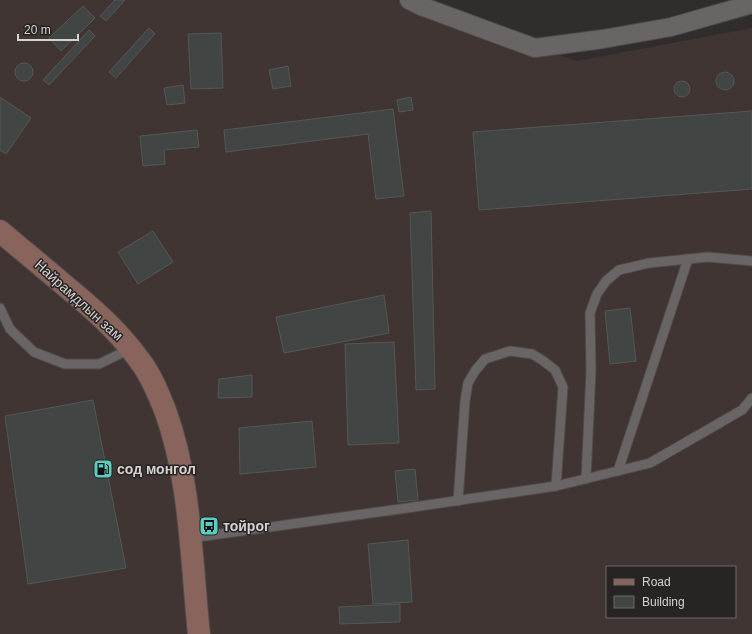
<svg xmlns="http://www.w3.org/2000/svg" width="752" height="634" font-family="Helvetica,sans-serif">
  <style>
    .built { fill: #403533; fill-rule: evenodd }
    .building { fill: #414544; stroke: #535857 }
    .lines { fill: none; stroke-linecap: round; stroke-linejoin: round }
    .lane-casing { stroke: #4e4b4a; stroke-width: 11 }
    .street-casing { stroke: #4e4b4a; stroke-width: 20 }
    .secondary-casing { stroke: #4e4b4a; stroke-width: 24 }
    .lane { stroke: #696564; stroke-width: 9 }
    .street { stroke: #696564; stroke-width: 18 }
    .secondary { stroke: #88645c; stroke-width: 22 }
    .labels { text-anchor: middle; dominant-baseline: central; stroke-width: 3; stroke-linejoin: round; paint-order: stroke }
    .street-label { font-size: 14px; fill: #d5d3d2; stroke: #272423 }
    .poi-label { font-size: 14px; font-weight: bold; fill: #d5d3d2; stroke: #272423; text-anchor: start }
  </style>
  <rect width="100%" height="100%" fill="#312d2c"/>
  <path class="built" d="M0 0H397L577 61 752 28V634H0ZM607 567H735V617H607Z"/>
  <g class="building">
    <polygon points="115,0 125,0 106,21 100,16"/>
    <polygon points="83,6 95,18 61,51 49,38"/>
    <polygon points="149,28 155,34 116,78 109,72"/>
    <polygon points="89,30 95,36 49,85 43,80"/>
    <polygon points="221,33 223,88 191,89 188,34"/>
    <circle cx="24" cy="72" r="9"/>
    <polygon points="288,66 291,86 273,89 269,70"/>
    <circle cx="725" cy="81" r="9"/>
    <circle cx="682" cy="89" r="8"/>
    <polygon points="183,85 185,103 167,105 164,88"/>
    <polygon points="0,97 31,118 6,154 0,150"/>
    <polygon points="411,97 413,110 399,112 397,100"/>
    <polygon points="393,109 404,196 376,199 368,134 226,152 224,130"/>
    <polygon points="752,111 752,189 479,210 473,132"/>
    <polygon points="197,130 199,147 164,150 165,164 143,166 140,136"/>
    <polygon points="431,211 435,389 416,390 410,213"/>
    <polygon points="153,231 173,262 138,284 118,252"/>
    <polygon points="384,295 389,333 284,353 276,317"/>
    <polygon points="630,308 636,361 610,364 605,311"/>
    <polygon points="394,342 399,443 348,445 345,344"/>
    <polygon points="252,375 252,397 218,398 219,379"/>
    <polygon points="93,400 126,568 28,584 5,416"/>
    <polygon points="312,421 316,467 240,474 239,428"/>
    <polygon points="415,469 418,500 398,502 395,471"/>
    <polygon points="408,540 412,602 373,604 368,544"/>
    <polygon points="400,604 400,622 340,624 339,607"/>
  </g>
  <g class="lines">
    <g class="lane-casing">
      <g id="lane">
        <polyline points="0,308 10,329 34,352 65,364 99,364 130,349"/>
        <polyline points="618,471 688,259"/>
        <polyline points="586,479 591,371 590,313 597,294 606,281 619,270 649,263 708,257 752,261"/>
        <polyline points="458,501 465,401 468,383 475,371 485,359 510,351 532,354 542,360 555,370 563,387 556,486"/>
        <polyline points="191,538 407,508 556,486 650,463 742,410 752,398"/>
      </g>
    </g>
    <g class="street-casing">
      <polyline id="street" points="409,0 421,6 535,48 603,39 671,27 752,4"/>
    </g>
    <g class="secondary-casing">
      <path id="secondary" d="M0 231C21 249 42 266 63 284 91 307 119 331 140 361 151 375 158 393 165 410 191 481 191 559 199 634"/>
    </g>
    <use href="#lane" class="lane"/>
    <use href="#street" class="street"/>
    <use href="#secondary" class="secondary"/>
  </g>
  <defs>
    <g id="fuel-square" transform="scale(1)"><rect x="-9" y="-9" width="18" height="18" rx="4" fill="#56cec2" stroke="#272423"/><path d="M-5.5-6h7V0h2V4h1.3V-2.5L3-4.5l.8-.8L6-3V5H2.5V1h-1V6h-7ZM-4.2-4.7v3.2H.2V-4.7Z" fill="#111"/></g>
    <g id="bus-square" transform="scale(1)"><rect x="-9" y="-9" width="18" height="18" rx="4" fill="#56cec2" stroke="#272423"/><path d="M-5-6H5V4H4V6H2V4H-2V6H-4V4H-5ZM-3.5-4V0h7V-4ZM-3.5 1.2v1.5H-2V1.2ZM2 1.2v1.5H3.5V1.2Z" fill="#111"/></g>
  </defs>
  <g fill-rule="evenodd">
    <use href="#fuel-square" x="103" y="469"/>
    <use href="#bus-square" x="209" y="526"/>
  </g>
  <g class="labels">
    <g class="street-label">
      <text transform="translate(79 300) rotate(42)">Найрамдлын зам</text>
    </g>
    <g class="poi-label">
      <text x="117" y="469">сод монгол</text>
      <text x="223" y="526">тойрог</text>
    </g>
  </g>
  <rect x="606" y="566" width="130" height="52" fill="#272423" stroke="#6d6a69"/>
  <rect x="614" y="579" width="20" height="6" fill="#88645c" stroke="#6d6a69"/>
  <text x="642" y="586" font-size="12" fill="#d5d3d2">Road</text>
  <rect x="614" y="596" width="20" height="12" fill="#414544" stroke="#6d6a69"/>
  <text x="642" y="606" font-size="12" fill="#d5d3d2">Building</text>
  <path d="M18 34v6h60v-6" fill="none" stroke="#d5d3d2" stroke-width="2"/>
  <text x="24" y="34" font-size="12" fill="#d5d3d2" stroke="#272423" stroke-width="3" paint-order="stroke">20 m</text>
</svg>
